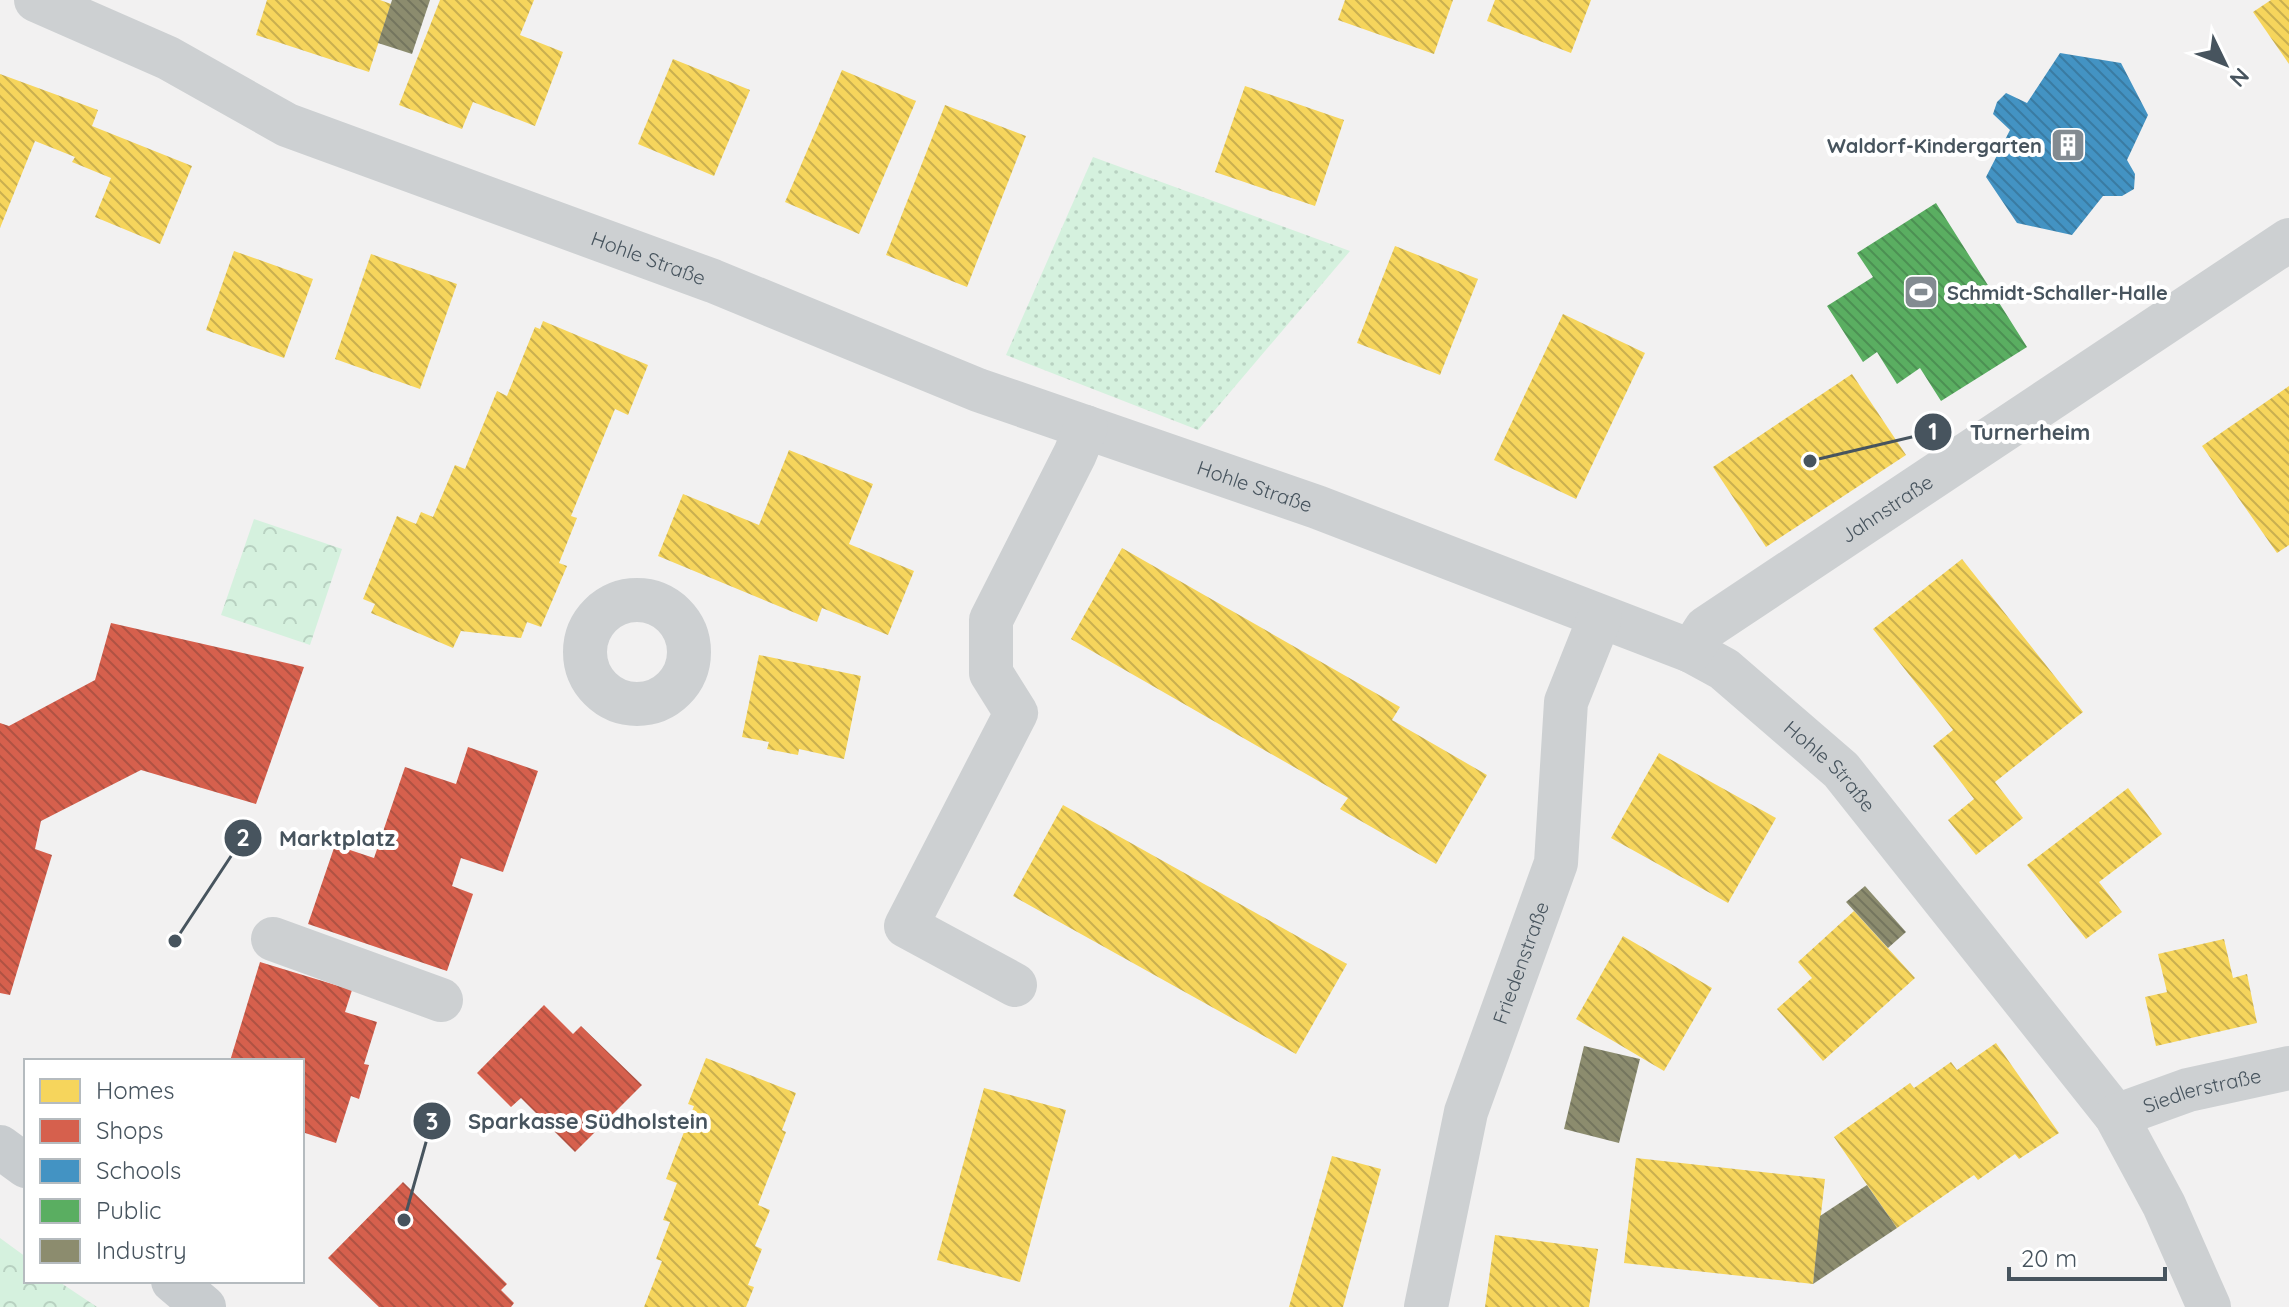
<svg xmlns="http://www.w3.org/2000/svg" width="2289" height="1307" font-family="Quicksand,sans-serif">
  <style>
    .grass { fill: url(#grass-dots) }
    .park { fill: url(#park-crowns) }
    .homes { fill: url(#homes-back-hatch) }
    .shops { fill: url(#shops-back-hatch) }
    .schools { fill: url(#schools-back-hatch) }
    .public { fill: url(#public-back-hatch) }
    .industry { fill: url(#industry-back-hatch) }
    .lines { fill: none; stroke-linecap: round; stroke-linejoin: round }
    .minor { stroke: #cdd0d2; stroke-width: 44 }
    .major { stroke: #c8cccf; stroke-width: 44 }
    .labels { text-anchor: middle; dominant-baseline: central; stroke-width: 8; stroke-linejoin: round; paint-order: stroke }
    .poi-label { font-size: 20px; font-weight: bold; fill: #47545e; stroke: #fff; text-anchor: end }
    .street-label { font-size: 20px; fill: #47545e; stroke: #fff }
    .leader { fill: none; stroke: #47545e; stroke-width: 3 }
    .callout-dot { fill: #47545e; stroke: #fff; stroke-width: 3 }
    .mark-label { font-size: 24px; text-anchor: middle; font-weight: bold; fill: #fff }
    .callout-label { font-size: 22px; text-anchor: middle; font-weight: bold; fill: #47545e; stroke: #fff; stroke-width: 8; stroke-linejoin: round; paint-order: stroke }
  </style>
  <defs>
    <pattern id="grass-dots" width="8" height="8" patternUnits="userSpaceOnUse" patternTransform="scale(2)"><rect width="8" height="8" fill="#d5f1de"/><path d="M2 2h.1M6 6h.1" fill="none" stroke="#b8d1c1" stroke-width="1.8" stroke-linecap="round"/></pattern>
    <pattern id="park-crowns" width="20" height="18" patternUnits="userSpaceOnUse" patternTransform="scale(2)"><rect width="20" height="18" fill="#d5f1de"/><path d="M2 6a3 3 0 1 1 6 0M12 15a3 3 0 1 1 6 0" fill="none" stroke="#b8d1c1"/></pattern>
    <pattern id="homes-back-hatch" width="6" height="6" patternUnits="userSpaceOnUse" patternTransform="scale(2)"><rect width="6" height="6" fill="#f6d55c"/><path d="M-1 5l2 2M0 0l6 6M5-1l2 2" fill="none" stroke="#c9af4f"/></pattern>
    <pattern id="shops-back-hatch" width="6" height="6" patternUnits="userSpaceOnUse" patternTransform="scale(2)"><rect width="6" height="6" fill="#d6604d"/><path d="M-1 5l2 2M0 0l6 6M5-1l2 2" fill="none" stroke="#af5243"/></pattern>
    <pattern id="schools-back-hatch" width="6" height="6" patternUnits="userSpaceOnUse" patternTransform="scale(2)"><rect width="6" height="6" fill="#4393c3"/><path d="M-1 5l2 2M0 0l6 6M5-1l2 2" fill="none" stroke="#3a7ba2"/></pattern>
    <pattern id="public-back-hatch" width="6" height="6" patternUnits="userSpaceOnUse" patternTransform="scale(2)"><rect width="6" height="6" fill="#5aae61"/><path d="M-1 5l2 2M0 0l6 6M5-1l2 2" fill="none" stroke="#4c9053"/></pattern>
    <pattern id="industry-back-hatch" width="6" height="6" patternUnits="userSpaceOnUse" patternTransform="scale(2)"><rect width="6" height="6" fill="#8c8c6e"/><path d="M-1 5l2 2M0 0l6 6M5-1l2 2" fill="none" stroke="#74755e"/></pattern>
  </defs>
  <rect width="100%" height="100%" fill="#f2f1f1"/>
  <polygon class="grass" points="1093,157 1350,251 1198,430 1006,355"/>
  <g class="park">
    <polygon points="254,519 342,549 310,645 221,615"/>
    <polygon points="0,1238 26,1257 26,1281 58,1281 97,1307 0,1307"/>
  </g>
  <g class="homes">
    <polygon points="267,0 380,0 391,4 369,72 256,35"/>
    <polygon points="440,0 534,0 520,35 563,52 535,126 473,102 462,129 399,105"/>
    <polygon points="1345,0 1453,0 1434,54 1338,20"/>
    <polygon points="1495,0 1591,0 1571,53 1487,21"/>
    <polygon points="2271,0 2289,0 2289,64 2253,12"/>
    <polygon points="673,59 750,90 714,176 638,144"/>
    <polygon points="842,70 916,101 859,234 785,202"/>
    <polygon points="0,74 98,110 92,126 192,166 160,244 95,217 111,178 72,162 75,157 35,141 0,228"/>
    <polygon points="1245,86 1344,120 1315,206 1215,172"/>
    <polygon points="945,105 1026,136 967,287 886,255"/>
    <polygon points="1395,246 1478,279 1440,375 1357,343"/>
    <polygon points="234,251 313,279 284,358 206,330"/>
    <polygon points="371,254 457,284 420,389 335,359"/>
    <polygon points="1563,314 1645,353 1576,499 1494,460"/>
    <polygon points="543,321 648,365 628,415 615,409 571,516 577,518 559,563 567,566 541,627 527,622 521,638 461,631 453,648 371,613 375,604 363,599 397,516 416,524 421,512 433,517 455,465 465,469 497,391 507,396 535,327 540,329"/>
    <polygon points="1852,374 1906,455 1766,547 1713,467"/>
    <polygon points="2289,386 2289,545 2277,553 2202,446"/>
    <polygon points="789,450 873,484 849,544 914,571 888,635 822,608 817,622 658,556 683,494 759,525"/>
    <polygon points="1122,548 1400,707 1392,720 1487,775 1436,864 1340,809 1348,798 1071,639"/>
    <polygon points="1962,559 2083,712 1995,782 2023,818 1976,855 1948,820 1974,799 1933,746 1953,730 1873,629"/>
    <polygon points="759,655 861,676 844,759 799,749 798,755 767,749 769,742 742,737"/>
    <polygon points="1659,753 1776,818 1728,903 1611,838"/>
    <polygon points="2128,788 2162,834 2099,882 2122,912 2086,939 2027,865"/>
    <polygon points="1063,805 1347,964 1296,1054 1013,896"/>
    <polygon points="1854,911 1915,978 1823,1061 1777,1009 1812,978 1798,962"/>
    <polygon points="1623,936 1712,988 1664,1071 1576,1019"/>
    <polygon points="2224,939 2233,978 2247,974 2257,1023 2156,1046 2145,997 2167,992 2158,954"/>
    <polygon points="1996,1043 2059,1133 2019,1159 2015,1154 1978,1180 1974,1175 1897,1228 1834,1137 1910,1083 1914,1088 1951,1062 1957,1070"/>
    <polygon points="706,1058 796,1093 782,1130 786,1132 758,1205 770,1210 755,1246 762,1249 748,1285 754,1287 746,1307 644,1307 662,1261 656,1259 670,1222 663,1220 677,1183 666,1179 694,1106 688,1104"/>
    <polygon points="984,1088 1066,1110 1020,1282 937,1260"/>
    <polygon points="1332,1156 1381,1169 1343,1307 1289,1307"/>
    <polygon points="1636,1158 1825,1179 1813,1284 1624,1263"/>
    <polygon points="1495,1235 1598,1249 1589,1307 1485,1307"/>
  </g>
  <g class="shops">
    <polygon points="111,623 304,667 256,804 141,770 41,821 35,849 52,855 10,995 0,993 0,723 9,726 95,680"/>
    <polygon points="468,747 538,771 503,872 461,858 452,886 473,894 447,971 308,924 335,845 374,858 405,767 456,784"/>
    <polygon points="260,962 352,990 345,1012 377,1022 364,1064 369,1065 359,1099 351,1096 336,1143 302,1132 302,1061 230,1061"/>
    <polygon points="544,1005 573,1034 581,1026 642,1085 575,1152 521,1098 511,1107 477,1073"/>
    <polygon points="403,1182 507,1284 501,1290 514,1303 511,1307 379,1307 328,1258"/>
  </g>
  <polygon class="schools" points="2060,53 2121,63 2148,115 2127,160 2135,174 2134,189 2122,196 2103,196 2072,235 2017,223 1986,177 2010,130 1993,114 1997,102 2006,93 2027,103"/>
  <polygon class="public" points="1936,203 2027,347 1941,401 1920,368 1897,384 1877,352 1863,362 1827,306 1873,277 1857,253"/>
  <g class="industry">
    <polygon points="392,0 430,0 412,54 378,43"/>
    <polygon points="1865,886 1906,932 1888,948 1846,902"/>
    <polygon points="1584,1046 1640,1059 1619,1143 1564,1129"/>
    <polygon points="1867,1185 1897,1228 1813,1284 1820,1216"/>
  </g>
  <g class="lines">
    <g class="minor">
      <path id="s1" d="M36 0 168 58 287 125 713 281 978 390 1317 507 1691 651 1724 669 1841 770 2116 1116 2164 1205 2209 1307"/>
      <circle cx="637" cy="652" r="52"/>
      <path id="s2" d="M1691 651 1706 628 2289 240"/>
      <polyline points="273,939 441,1000"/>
      <polyline points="1015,985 906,926 1016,713 991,673 991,620 1075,454 1086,427"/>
      <path id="s3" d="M2116 1116 2188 1090 2289 1068"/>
      <path id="s4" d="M1426 1307 1466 1112 1556 863 1566 702 1600 617"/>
    </g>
    <g class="major">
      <polyline points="0,1147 26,1166"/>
      <polyline points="173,1281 204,1307"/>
    </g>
  </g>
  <defs>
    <g id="building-square" transform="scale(1.8)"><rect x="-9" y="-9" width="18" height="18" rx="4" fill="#838b91" stroke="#fff"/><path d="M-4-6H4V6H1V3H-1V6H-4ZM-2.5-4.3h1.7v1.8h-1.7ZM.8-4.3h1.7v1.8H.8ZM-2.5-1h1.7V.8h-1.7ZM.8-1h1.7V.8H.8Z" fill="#fff"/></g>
    <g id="stadium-square" transform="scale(1.8)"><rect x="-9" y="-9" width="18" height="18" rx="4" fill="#838b91" stroke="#fff"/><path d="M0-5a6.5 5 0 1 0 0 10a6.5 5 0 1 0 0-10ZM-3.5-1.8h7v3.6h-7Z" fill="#fff"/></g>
  </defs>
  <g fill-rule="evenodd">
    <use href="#building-square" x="2068" y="145"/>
    <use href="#stadium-square" x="1921" y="292"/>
  </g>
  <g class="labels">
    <g class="poi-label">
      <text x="2042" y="145">Waldorf-Kindergarten</text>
      <text x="1947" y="292" text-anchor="start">Schmidt-Schaller-Halle</text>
    </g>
    <g class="street-label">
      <text stroke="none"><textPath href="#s1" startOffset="666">Hohle Straße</textPath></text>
      <text stroke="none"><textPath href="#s1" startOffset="1314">Hohle Straße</textPath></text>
      <text stroke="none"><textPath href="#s2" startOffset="244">Jahnstraße</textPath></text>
      <text stroke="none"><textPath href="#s1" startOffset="1962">Hohle Straße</textPath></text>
      <text stroke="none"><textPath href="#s4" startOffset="358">Friedenstraße</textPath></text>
      <text stroke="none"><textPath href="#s3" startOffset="90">Siedlerstraße</textPath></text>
    </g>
  </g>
  <path class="leader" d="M1810 461L1933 432M175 941L243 838M404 1220L432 1121"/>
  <g class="callout-dot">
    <circle cx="1810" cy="461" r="8"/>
    <circle cx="175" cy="941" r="8"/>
    <circle cx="404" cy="1220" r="8"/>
    <circle cx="1933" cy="432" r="20"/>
    <circle cx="243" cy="838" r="20"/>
    <circle cx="432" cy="1121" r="20"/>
  </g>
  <g class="mark-label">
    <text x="1933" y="440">1</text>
    <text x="243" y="846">2</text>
    <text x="432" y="1130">3</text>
  </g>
  <g class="callout-label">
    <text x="2030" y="440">Turnerheim</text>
    <text x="337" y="846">Marktplatz</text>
    <text x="588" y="1129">Sparkasse Südholstein</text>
  </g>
  <rect x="24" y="1059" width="280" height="224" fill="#ffffff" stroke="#b5bbbf" stroke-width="2"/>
  <rect x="40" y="1079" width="40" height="24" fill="#f6d55c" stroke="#b5bbbf" stroke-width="2"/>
  <text x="96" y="1099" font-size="24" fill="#47545e">Homes</text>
  <rect x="40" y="1119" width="40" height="24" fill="#d6604d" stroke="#b5bbbf" stroke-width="2"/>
  <text x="96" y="1139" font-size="24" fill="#47545e">Shops</text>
  <rect x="40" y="1159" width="40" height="24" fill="#4393c3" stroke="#b5bbbf" stroke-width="2"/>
  <text x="96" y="1179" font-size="24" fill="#47545e">Schools</text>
  <rect x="40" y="1199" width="40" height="24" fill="#5aae61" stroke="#b5bbbf" stroke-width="2"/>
  <text x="96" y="1219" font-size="24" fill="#47545e">Public</text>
  <rect x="40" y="1239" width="40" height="24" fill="#8c8c6e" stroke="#b5bbbf" stroke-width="2"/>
  <text x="96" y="1259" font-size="24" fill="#47545e">Industry</text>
  <g transform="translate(2225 64) rotate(133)" stroke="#ffffff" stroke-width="6" paint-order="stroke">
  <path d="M0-6L14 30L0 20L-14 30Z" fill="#47545e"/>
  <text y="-12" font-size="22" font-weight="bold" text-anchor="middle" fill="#47545e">N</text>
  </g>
  <path d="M2009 1267v12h156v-12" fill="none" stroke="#47545e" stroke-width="4"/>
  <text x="2021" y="1267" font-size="24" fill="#47545e" stroke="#ffffff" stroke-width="6" paint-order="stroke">20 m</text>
</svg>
